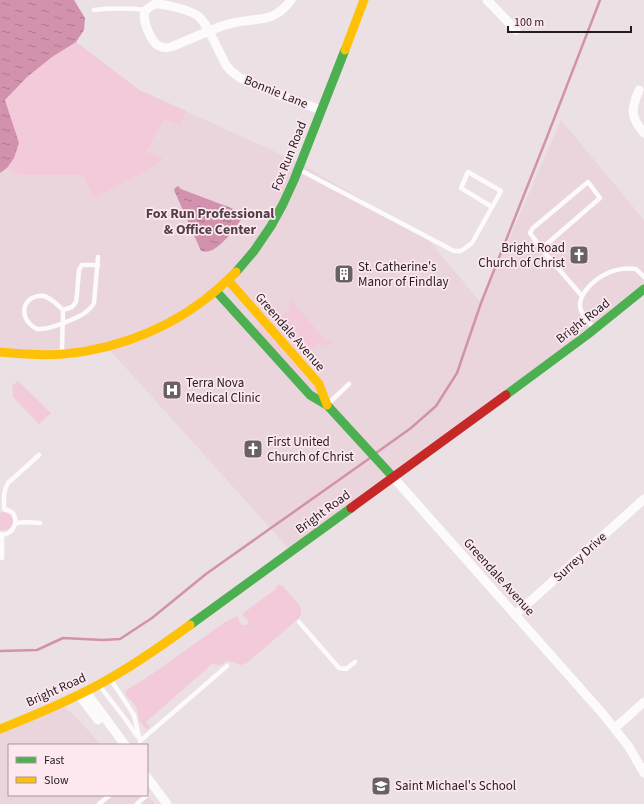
<svg xmlns="http://www.w3.org/2000/svg" width="644" height="804" font-family="'Source Sans 3',sans-serif">
  <style>
    .built { fill: #ead5dd }
    .green { fill: #f3cada }
    .water { fill: url(#water-ripples) }
    .lines { fill: none; stroke-linecap: round; stroke-linejoin: round }
    .stream { stroke: #d292ad; stroke-width: 2.5 }
    .lane { stroke: #fcfafb; stroke-width: 4.5 }
    .street { stroke: #fcfafb; stroke-width: 9 }
    .fast { stroke: #4caf50; stroke-width: 9 }
    .slow { stroke: #ffc107; stroke-width: 9 }
    .jam { stroke: #c62828; stroke-width: 9 }
    .labels { text-anchor: middle; dominant-baseline: central; stroke-width: 3.5; stroke-linejoin: round; paint-order: stroke }
    .street-label { font-size: 13px; fill: #241d20; stroke: #fee8f0 }
    .poi-label { font-size: 13px; fill: #241d20; stroke: #fee8f0; text-anchor: start }
    .neighbourhood-label { font-size: 14px; font-weight: bold; fill: #503f45; stroke: #fee8f0 }
  </style>
  <defs>
    <pattern id="water-ripples" width="26" height="14" patternUnits="userSpaceOnUse"><rect width="26" height="14" fill="#d292ad"/><path d="M2 4q2-2 4 0t4 0M15 11q2-2 4 0t4 0" fill="none" stroke="#aa778c"/></pattern>
  </defs>
  <rect width="100%" height="100%" fill="#ebe0e4"/>
  <g class="built">
    <polygon points="76,42 139,90 300,163 427,238 481,303 561,120 644,220 644,289 291,551 107,347 0,352 0,173 7,168 27,77 52,57"/>
    <polygon points="60,704 76,717 101,745 9,745 9,795 147,795 155,804 0,804 0,729"/>
  </g>
  <g class="green">
    <polygon points="76,42 139,90 186,111 180,126 164,119 146,152 163,158 153,167 94,198 83,175 21,175 7,168 14,158 19,143 5,100 27,77 52,57"/>
    <polygon points="291,300 328,343 332,340 332,342 325,348 319,343 307,354 312,360 309,362 269,318 270,316 274,312 277,313 281,316 291,307 288,303"/>
    <polygon points="261,326 317,391 315,392 256,330 260,327"/>
    <polygon points="18,381 51,413 39,424 13,397 12,386"/>
    <path d="M3 512C18 514 15 533 0 530V513Z"/>
    <path d="M278 584 283 586 300 606C302 611 301 614 299 618L247 663 241 665 234 662 227 661 221 665 212 664 146 722 150 727 147 730 139 720 137 709 135 705 126 695 125 691 149 676 225 622 237 616 240 623 243 625H247L249 622 247 619 242 614 276 589Z"/>
  </g>
  <g class="water">
    <polygon points="0,0 74,0 85,18 84,30 76,42 52,57 27,77 5,100 19,143 14,158 7,168 0,173"/>
    <path d="M178 186 181 189 239 211 241 213 243 217C235 228 216 257 201 251L174 190 175 188Z"/>
  </g>
  <g class="lines">
    <g class="stream">
      <polyline points="376,453 411,428 436,406 457,373 481,303 547,137 600,0"/>
      <polyline points="0,651 37,650 63,638 103,640 120,639 152,618 206,574 230,557 370,458"/>
    </g>
    <g class="lane">
      <path d="M94 10C112 8 127 8 146 10"/>
      <polyline points="300,170 454,251 461,251 472,243 501,191 468,172 461,188 492,207"/>
      <polyline points="541,249 600,198 588,182 533,228 530,233 544,252 582,296"/>
      <polyline points="63,310 72,307 76,302 77,294 79,270 82,265 98,265"/>
      <path d="M595 329C589 322 580 314 580 305 580 299 583 294 586 290 598 275 617 266 636 269L644 277"/>
      <path d="M62 354C62 339 63 325 63 310 58 305 51 298 44 296 39 295 36 296 32 298 22 304 22 316 30 324 31 325 35 328 37 329 46 330 56 326 64 323 75 318 88 314 94 303L98 257"/>
      <polyline points="328,404 349,384"/>
      <polyline points="16,523 27,522 40,523"/>
      <polyline points="0,534 2,535 2,558"/>
      <path d="M2 535C13 534 19 522 13 513 11 511 7 510 4 509 4 499 3 491 8 483L39 455"/>
      <polyline points="299,622 339,668 346,669 355,662"/>
      <polyline points="111,680 134,715 140,741"/>
      <polyline points="99,685 126,720 137,736"/>
      <polyline points="140,741 227,666"/>
      <polyline points="99,804 110,795"/>
      <polyline points="137,804 147,795"/>
    </g>
    <g class="street">
      <path d="M291 0C273 24 259 17 233 23 224 25 217 28 209 31L226 65 230 70 240 78 280 95 321 110"/>
      <polyline points="487,0 516,30"/>
      <path d="M155 4C165 4 193 10 200 18 204 21 206 27 209 31L171 47C167 48 163 48 159 46 151 42 142 20 145 12 147 8 151 6 155 4Z"/>
      <path d="M639 90C631 109 630 117 644 133"/>
      <polyline points="393,477 603,714 629,747 644,773"/>
      <polyline points="515,615 644,499"/>
      <polyline points="86,692 125,745"/>
      <polyline points="79,695 98,720"/>
      <polyline points="615,728 644,702"/>
      <polyline points="147,777 167,804"/>
    </g>
    <g class="fast">
      <polyline points="236,272 254,251 271,226 283,204 294,180 345,50"/>
      <polyline points="216,291 310,395 327,405 393,477"/>
      <polyline points="506,395 587,335 644,289"/>
      <polyline points="190,625 351,508"/>
    </g>
    <g class="slow">
      <polyline points="345,50 364,0"/>
      <polyline points="228,280 319,384 327,405"/>
      <path d="M0 352C21 354 43 356 64 354 121 349 178 325 220 287 225 282 231 277 236 272"/>
      <path d="M0 729C33 716 66 702 98 685 130 668 160 647 190 625"/>
    </g>
    <polyline class="jam" points="351,508 506,395"/>
  </g>
  <defs>
    <g id="church-square" transform="scale(1)"><rect x="-9" y="-9" width="18" height="18" rx="4" fill="#6a6165" stroke="#fee8f0"/><path d="M-1.2-6h2.4v3.5h3.3v2.4h-3.3V6h-2.4V-.1h-3.3v-2.4h3.3Z" fill="#fff"/></g>
    <g id="building-square" transform="scale(1)"><rect x="-9" y="-9" width="18" height="18" rx="4" fill="#6a6165" stroke="#fee8f0"/><path d="M-4-6H4V6H1V3H-1V6H-4ZM-2.5-4.3h1.7v1.8h-1.7ZM.8-4.3h1.7v1.8H.8ZM-2.5-1h1.7V.8h-1.7ZM.8-1h1.7V.8H.8Z" fill="#fff"/></g>
    <g id="hospital-square" transform="scale(1)"><rect x="-9" y="-9" width="18" height="18" rx="4" fill="#6a6165" stroke="#fee8f0"/><path d="M-5-5h3v3.5h4V-5h3V5h-3V1.5h-4V5h-3Z" fill="#fff"/></g>
    <g id="school-square" transform="scale(1)"><rect x="-9" y="-9" width="18" height="18" rx="4" fill="#6a6165" stroke="#fee8f0"/><path d="M0-5L7-2L0 1L-7-2ZM-4 1L0 2.5L4 1V4Q0 6-4 4Z" fill="#fff"/></g>
  </defs>
  <g fill-rule="evenodd">
    <use href="#church-square" x="579" y="255"/>
    <use href="#building-square" x="344" y="274"/>
    <use href="#hospital-square" x="172" y="390"/>
    <use href="#church-square" x="253" y="449"/>
    <use href="#school-square" x="381" y="786"/>
  </g>
  <g class="labels">
    <g class="street-label">
      <text transform="translate(276 92) rotate(22)">Bonnie Lane</text>
      <text transform="translate(289 156) rotate(-68)">Fox Run Road</text>
      <text transform="translate(583 321) rotate(-38)">Bright Road</text>
      <text transform="translate(290 332) rotate(49)">Greendale Avenue</text>
      <text transform="translate(323 512) rotate(-36)">Bright Road</text>
      <text transform="translate(580 557) rotate(-42)">Surrey Drive</text>
      <text transform="translate(499 577) rotate(48)">Greendale Avenue</text>
      <text transform="translate(56 690) rotate(-24)">Bright Road</text>
    </g>
    <g class="poi-label">
      <text x="565" y="248" text-anchor="end">Bright Road<tspan x="565" dy="15">Church of Christ</tspan></text>
      <text x="358" y="267">St. Catherine's<tspan x="358" dy="15">Manor of Findlay</tspan></text>
      <text x="186" y="383">Terra Nova<tspan x="186" dy="15">Medical Clinic</tspan></text>
      <text x="267" y="442">First United<tspan x="267" dy="15">Church of Christ</tspan></text>
      <text x="395" y="786">Saint Michael's School</text>
    </g>
    <g class="neighbourhood-label">
      <text x="210" y="214">Fox Run Professional<tspan x="210" dy="16">&amp; Office Center</tspan></text>
    </g>
  </g>
  <rect x="8" y="744" width="140" height="52" fill="#fee8f0" stroke="#a7979d"/>
  <rect x="16" y="757" width="20" height="6" fill="#4caf50" stroke="#a7979d"/>
  <text x="44" y="764" font-size="12" fill="#241d20">Fast</text>
  <rect x="16" y="777" width="20" height="6" fill="#ffc107" stroke="#a7979d"/>
  <text x="44" y="784" font-size="12" fill="#241d20">Slow</text>
  <path d="M508 26v6h123v-6" fill="none" stroke="#241d20" stroke-width="2"/>
  <text x="514" y="26" font-size="12" fill="#241d20" stroke="#fee8f0" stroke-width="3" paint-order="stroke">100 m</text>
</svg>
